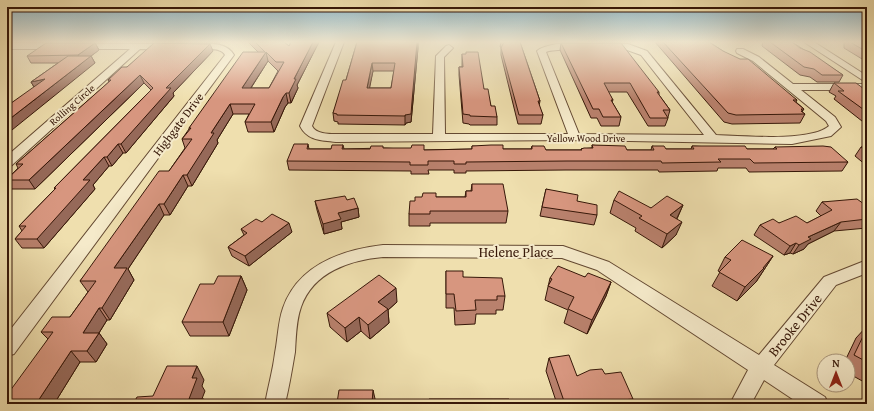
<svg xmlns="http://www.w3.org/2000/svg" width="874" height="411" font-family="'Gentium Book Plus',serif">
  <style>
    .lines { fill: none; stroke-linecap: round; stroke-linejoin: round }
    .minor-casing { stroke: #644932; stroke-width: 2 }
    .minor { fill: #f5eaca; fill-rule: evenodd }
    .wall { fill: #b9816d; stroke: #361708; fill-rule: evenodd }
    .shaded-wall { fill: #966959; stroke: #361708 }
    .building { fill: #d7967f; stroke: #361708; fill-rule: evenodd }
    .labels { text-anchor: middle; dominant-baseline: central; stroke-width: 4; stroke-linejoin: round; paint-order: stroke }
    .far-street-label { font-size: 10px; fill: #361708; stroke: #f5eaca }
    .street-label { font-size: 12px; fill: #361708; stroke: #f5eaca }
    .near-street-label { font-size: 14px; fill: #361708; stroke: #f5eaca }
  </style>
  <rect width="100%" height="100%" fill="#efdfae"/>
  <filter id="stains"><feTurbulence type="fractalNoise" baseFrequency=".005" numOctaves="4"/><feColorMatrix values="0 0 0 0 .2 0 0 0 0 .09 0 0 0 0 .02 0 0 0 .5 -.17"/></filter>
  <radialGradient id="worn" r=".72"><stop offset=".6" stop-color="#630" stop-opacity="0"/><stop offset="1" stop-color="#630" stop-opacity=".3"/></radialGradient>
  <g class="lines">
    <g class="minor-casing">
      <g id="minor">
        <path d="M336 42H344L312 126C316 134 328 134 336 134H433L436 56 446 46 449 45 453 48 444 57 445 134H568L537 51C544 44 577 40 584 46 578 52 556 48 546 52L579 134 704 135 641 55 627 50 602 48 601 46 602 44 605 43 628 44 647 51 716 135C742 136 811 142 829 126L826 121 753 61 737 53 736 51 737 49H743L759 57 793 84H867V90H801L835 117 841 127 831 136 792 144 575 140 336 142C321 140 308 141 300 126Z"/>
        <polygon points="804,42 814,42 867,76 867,83"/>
        <polygon points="7,43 169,44 173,47 169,50 140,49 11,166 7,167 7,156 130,49 7,49"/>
        <path d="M193 44C208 44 226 41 234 55L14 354 7 356V334L225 55C220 45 200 51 190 49L189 47Z"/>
        <path d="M383 245 563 246 609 262 759 355 824 277 867 260V273L836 285 774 365 825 397 828 404H800L764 380 751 404H730L748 370 597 270 562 258 383 257C350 260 313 272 301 307 296 321 296 337 295 352 292 370 289 387 285 404H265C268 387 273 370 275 353 278 338 278 322 283 308 298 265 341 250 383 245Z"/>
      </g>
    </g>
    <use href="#minor" class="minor"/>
  </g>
  <g class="wall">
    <polygon points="176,42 220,42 220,43"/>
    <path d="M248 42H284L289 46 291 42H319L297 85 298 88 291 103H288L285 107 274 132H248L245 122 249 114H233L217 140 218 143 192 186H188L170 215H164L128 269 134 280 110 320H107L99 333 107 344 96 362H80L54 404H7L48 339 41 332 70 317 88 292 80 281 169 171 185 148 182 139 189 129V128L258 52ZM268 61 278 71 269 88H251Z"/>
    <path d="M357 42H418V48L411 122 406 123 405 125 338 124V122L334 121 333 113 346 80ZM373 71H394L391 88H369Z"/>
    <polygon points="501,42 520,42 540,101 539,106 543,115 541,124 518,124 501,55 501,47 500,47"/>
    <polygon points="655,42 709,42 723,51 797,100 796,102 804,109 802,112 805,114 800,123 732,124 724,122"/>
    <polygon points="763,42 792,42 843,75 839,82 817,82 810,77 800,75 762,46"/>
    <polygon points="844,42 867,42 867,62 844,48"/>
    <polygon points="95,43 99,50 91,56 95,63 34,87 31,82 58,63 31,63 27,56"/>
    <polygon points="561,43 659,92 659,95 670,110 668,117 668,118 665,126 648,126 627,92 608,92 613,100 612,102 621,117 619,126 601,126 597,118 591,118 560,50"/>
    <polygon points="213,51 173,93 174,96 126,153 123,153 112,166 109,166 93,185 95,189 44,248 22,248 15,239 22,231 19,226 55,189 54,188 151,90 144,83 35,189 12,189 7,183 7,179 18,168 16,164 109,82 108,80 127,67"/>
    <polygon points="462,54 484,89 491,106 497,117 497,125 470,125 469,124 463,123 459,75 459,67 462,67"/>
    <polygon points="834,83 867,91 867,125 834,99 836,96 829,92"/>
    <polygon points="308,144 309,149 331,149 343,145 344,149 383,148 424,150 472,149 472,146 503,149 531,149 532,146 546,150 581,150 581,149 592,148 592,145 627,150 651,150 652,146 666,149 691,149 692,146 747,149 773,149 775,147 848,162 842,171 749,172 746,168 718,168 717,171 659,172 658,170 566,170 466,171 466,173 454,173 454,170 428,170 429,174 411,174 411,171 289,170 287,161"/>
    <polygon points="861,147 867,147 867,166 855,156"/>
    <polygon points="472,184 508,211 506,223 430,223 430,226 409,226 409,214 415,201 436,197 465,197 466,191 471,191"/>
    <polygon points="546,189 577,201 597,215 594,225 540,216"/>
    <polygon points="347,200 358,208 359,217 341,222 342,229 324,234 317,210 315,201"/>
    <polygon points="614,200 651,208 683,205 677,219 676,235 662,248 635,231 636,228 610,213"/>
    <polygon points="822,202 867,204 867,228 834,231 808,244 804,249 793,254 790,253 784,255 754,235 760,225 779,223 807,223 821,216 816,211"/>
    <polygon points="262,222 292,232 249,266 232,256 228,247 244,235 241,229"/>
    <polygon points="773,256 756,282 737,301 712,286 720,272 718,271 725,257"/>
    <polygon points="446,271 463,277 505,296 503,310 496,310 496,314 476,314 475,324 455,325 454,308 446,308"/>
    <polygon points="241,276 247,290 229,336 190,336 182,322 214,284"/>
    <polygon points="585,277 611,282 606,296 587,334 564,323 568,310 545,300 550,278"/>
    <polygon points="397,302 388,310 389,323 370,339 361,331 347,342 330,327 327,313"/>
    <polygon points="867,326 867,379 864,382 848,373 848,361 845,361 856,338"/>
    <polygon points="549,358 577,376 605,374 633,399 631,404 557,404 546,371"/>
  </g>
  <g class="shaded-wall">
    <polygon points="313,42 319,42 297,85 298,88 291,103 289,93 294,79"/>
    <polygon points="418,42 418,48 411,122 406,123 405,125 405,116"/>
    <polygon points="95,43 99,50 91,56 95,63 7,134 7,121 82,63 78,55"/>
    <polygon points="210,44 213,51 173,93 174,96 126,153 121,144 166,88"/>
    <polygon points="266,52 268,61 245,97 242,88"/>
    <polygon points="372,63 373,71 368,96 367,88"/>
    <polygon points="140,75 144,83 35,189 29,180"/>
    <polygon points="45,79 36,90 31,82"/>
    <polygon points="286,93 288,103 285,107 274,132 271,122 283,97"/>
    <polygon points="230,104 233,114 217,140 218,143 192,186 187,175 211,133"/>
    <polygon points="118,144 123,153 112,166 107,157"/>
    <polygon points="104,157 109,166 93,185 95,189 44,248 37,239 83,180"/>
    <polygon points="183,175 188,186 170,215 164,204"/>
    <polygon points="159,204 164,215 128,269 134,280 110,320 102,308 114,268"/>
    <polygon points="683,205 677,218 664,229 670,215"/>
    <polygon points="358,208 359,217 341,222 342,229 324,234 323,224 338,213"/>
    <polygon points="682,222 676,235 662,248 667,234"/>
    <polygon points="841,222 834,231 808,244 804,249 793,254 799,245 808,237"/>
    <polygon points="289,223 292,232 249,266 245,256"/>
    <polygon points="796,243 790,253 784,255 790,246"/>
    <polygon points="773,256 756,282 737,301 745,287"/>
    <polygon points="7,261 9,263 10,277 7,278"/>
    <polygon points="241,276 247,290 229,336 223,322"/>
    <polygon points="611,282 606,296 587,334 592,320"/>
    <polygon points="396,288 397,302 388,310 389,323 370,339 368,325 378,302"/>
    <polygon points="99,308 107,320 92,344 83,333"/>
    <polygon points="359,317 361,331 347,342 345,328"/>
    <polygon points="99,333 107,344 96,362 87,351"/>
    <polygon points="71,351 80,362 54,404 36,404"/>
    <polygon points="197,366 204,380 202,386 205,391 200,404 189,399 192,378"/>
    <polygon points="373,390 376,403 372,403"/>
    <polygon points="204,399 207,404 202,404"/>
  </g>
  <g class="building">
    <path d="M255 42H284L289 46 291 42H313L294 79H296L289 93H286L283 97 271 122H245L255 104H230L211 133H214L187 175H183L164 204H159L114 268H127L102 308H99L83 333H99L87 351H71L36 404H7V395L53 332H41L52 317H70L96 281H80L159 171H169L192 139H182L191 128H189L243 52H265ZM266 52 276 62H284L269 88H242Z"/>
    <path d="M357 42H417L411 114 405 115V116L337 115V114L333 113 343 80H346ZM372 63H395L391 88H367Z"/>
    <polygon points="504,42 520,42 540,101 538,101 543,115 519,115 501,48"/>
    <polygon points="663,42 709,42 723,51 740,59 748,59 797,100 793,100 804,109 801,109 803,111 801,111 805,114 736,115 728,113"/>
    <polygon points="770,42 792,42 800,48 810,52 843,75 822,75 814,69 804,67"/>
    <polygon points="850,42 867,42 867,52"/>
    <polygon points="46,43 95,43 78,55 27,56"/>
    <polygon points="154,43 210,44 166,88 171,88 121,144 118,144 107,157 104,157 83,180 90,180 37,239 15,239 26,226 19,226 56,188 54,188 153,88 140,75 29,180 7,180 7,179 23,164 16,164 111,80 108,80 122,67 127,67"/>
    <polygon points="561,43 621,43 659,92 657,92 670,110 663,110 668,118 650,118 630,83 604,83 613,100 611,100 621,117 603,117 599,109 593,109"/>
    <polygon points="466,52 478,52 484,89 488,89 491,106 495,106 497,117 470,116 470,115 463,114 459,67 463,67 462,54 466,54"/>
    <polygon points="68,56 91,56 7,121 7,106 45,79 31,82"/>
    <polygon points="834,83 856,83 867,91 867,112 838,91 844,91"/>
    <polygon points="294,144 308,144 307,149 331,149 332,145 343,145 342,149 370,149 371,146 383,146 383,148 411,148 412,145 424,145 424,150 472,149 472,146 491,145 503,145 503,149 532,149 532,146 544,146 546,150 582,150 581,149 584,148 593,148 592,145 625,146 627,150 654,150 652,146 664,146 666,149 694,149 692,146 745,146 747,149 777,149 775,147 823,146 831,147 848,162 754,163 750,159 718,159 721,162 662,163 661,161 567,161 466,162 466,164 454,164 454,161 428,161 428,165 410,165 410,162 287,161"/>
    <polygon points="861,147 867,147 867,152"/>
    <polygon points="472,184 503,184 508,211 430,211 430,214 409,214 410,201 415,201 415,197 422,197 423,193 436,193 436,197 466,197 466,191 472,191"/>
    <polygon points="546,189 578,195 577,201 597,205 597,215 542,207"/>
    <polygon points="619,191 651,208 667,196 683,205 670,215 682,222 667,234 639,218 642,216 614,200"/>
    <polygon points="345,196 347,200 354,198 358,208 338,213 341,219 323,224 315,201"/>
    <polygon points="857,199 864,204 867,204 867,219 841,222 808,237 811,239 799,245 796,243 790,246 760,225 773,219 779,223 796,216 807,223 832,210 822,202"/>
    <polygon points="272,214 289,223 245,256 228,247 247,233 241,229 256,219 262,222"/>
    <polygon points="742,240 773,256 763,268 764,268 745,287 719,272 731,260 725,257"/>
    <polygon points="558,266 585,277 588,273 611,282 592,320 568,309 574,297 548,286 552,279 550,278"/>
    <polygon points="446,271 463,271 463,277 502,278 505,296 497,296 497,300 475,300 476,310 456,311 454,294 446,294"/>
    <polygon points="379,275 396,288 378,302 388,309 368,325 359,317 345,328 327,313"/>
    <polygon points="218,276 241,276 223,322 182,322 200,284 214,284"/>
    <polygon points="867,328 867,362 854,355"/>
    <polygon points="569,355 577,376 590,370 602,369 605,374 621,372 633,399 612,401 613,404 565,404 549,358"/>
    <polygon points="167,366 197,366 192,378 197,378 189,399 204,399 202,404 133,404 137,397 153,396"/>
    <polygon points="339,390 373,390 372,403 385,403 385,404 314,404 315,403 337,403"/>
    <polygon points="429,399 509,399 509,404 428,404"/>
  </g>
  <linearGradient id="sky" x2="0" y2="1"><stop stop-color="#89b8cd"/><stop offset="0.42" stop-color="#f8f1db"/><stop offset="1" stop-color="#f8f1db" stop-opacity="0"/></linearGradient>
  <rect width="874" height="100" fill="url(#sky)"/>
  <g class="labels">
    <g class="far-street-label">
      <text transform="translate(72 105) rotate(-41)">Rolling Circle</text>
      <text x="586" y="138">Yellow Wood Drive</text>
    </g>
    <g class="street-label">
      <text transform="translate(178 124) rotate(-53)">Highgate Drive</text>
    </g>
    <g class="near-street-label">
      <text x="516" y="252">Helene Place</text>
      <text transform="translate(795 325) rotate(-51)">Brooke Drive</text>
    </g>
  </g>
  <rect width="874" height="411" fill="none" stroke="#efdfae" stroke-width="24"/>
  <rect x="8" y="8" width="858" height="395" fill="none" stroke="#361708" stroke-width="2"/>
  <rect x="12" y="12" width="850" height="387" fill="none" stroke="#361708"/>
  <g transform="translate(836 373)"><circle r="19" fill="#f5eaca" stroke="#a9967c"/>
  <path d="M0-3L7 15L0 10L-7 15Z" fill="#8f2418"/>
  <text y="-6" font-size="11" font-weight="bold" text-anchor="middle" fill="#361708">N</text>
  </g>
  <rect width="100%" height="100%" filter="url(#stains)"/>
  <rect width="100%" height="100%" fill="url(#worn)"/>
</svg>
